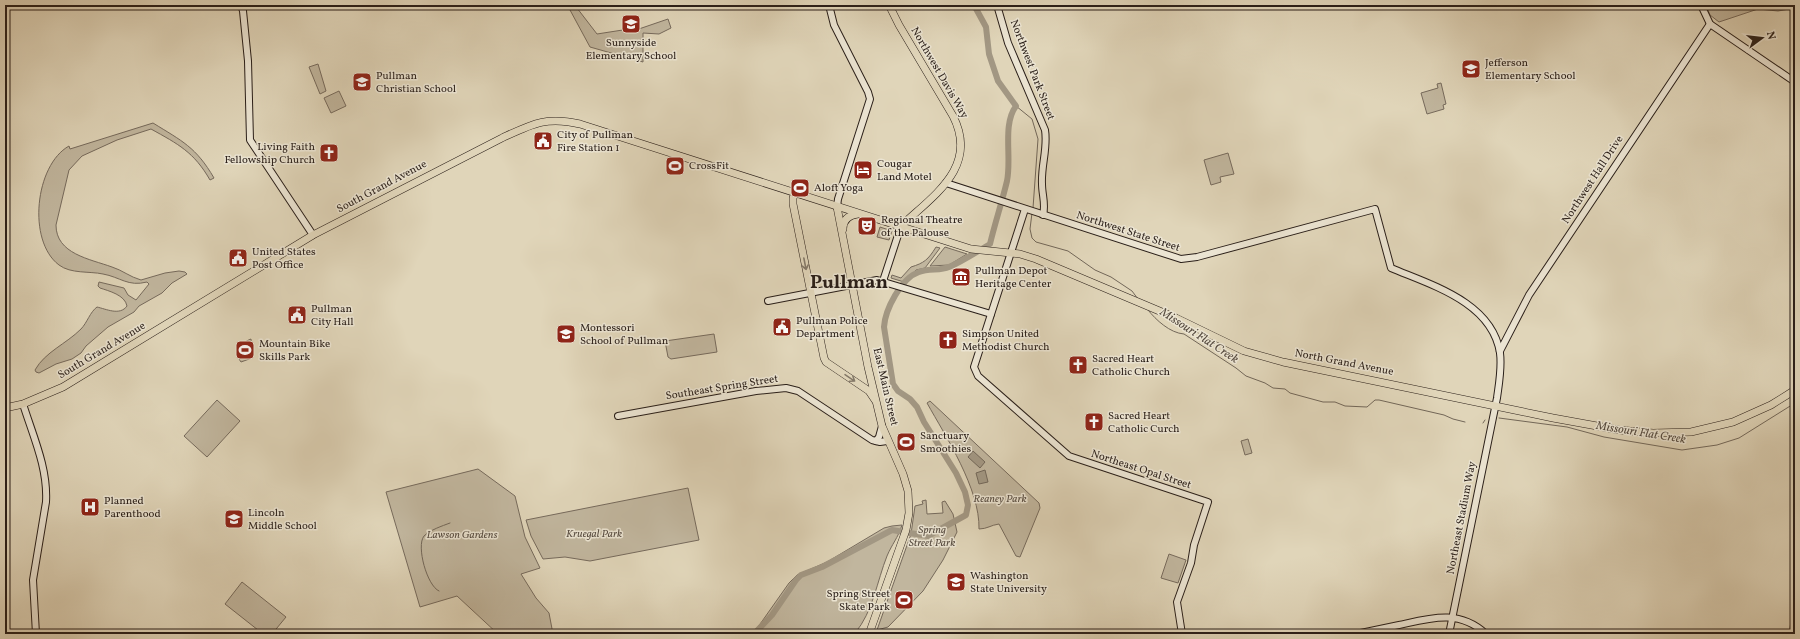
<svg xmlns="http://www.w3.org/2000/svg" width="1800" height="639" font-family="Vollkorn,serif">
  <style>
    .green { fill: #c1b69e; stroke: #766a5c }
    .water { fill: #a29783; stroke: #726759 }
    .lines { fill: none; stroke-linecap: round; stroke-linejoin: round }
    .stream { stroke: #726759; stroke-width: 1 }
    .river { stroke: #a29783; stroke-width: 6 }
    .secondary-casing { stroke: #2a1f19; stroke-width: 8 }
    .primary-casing { stroke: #2a1f19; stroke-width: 8 }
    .secondary { stroke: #ebe4d2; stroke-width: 6 }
    .primary { stroke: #e0d5b9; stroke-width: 7 }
    .oneway { stroke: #857a69 }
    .labels { text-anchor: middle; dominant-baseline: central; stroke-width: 3; stroke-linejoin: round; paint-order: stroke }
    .poi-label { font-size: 11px; fill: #2a1f19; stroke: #ebe4d2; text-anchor: start }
    .street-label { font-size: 11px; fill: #2a1f19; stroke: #ebe4d2 }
    .park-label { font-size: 11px; font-style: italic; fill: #574c41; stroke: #ebe4d2 }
    .water-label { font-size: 12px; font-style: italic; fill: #54493e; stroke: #ebe4d2 }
    .town-label { font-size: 19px; font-weight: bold; fill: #2a1f19; stroke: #ebe4d2 }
  </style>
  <rect width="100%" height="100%" fill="#e0d5b9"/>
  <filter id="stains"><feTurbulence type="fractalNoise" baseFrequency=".005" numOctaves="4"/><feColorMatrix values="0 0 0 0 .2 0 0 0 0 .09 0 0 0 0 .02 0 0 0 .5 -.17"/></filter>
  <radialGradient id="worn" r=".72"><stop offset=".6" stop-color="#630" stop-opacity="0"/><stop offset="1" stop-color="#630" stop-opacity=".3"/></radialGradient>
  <g class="green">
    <polygon points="1706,5 1795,5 1795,8 1778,11 1758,9 1719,22 1710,15"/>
    <polygon points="574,7 577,8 597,34 629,29 633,31 668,19 671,28 659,34 643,33 643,62 590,47 570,10"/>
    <polygon points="318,64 326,91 320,94 309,67"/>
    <polygon points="1441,83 1446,104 1443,105 1444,109 1427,114 1421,93 1438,88 1437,84"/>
    <polygon points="339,91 346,106 331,113 324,98"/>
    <path d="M153 123C182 141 196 147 214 178L210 180C194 152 178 144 151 129L117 140 82 156 69 170 56 225C56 254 90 259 112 267 122 270 130 277 141 280L165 273 179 271 185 272 187 274 172 283 162 293 139 306 134 312 108 327 86 346 81 353 72 359 56 364 39 373 36 372 35 370C45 352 66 344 81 329 87 323 90 312 97 307 106 309 120 316 127 306 125 295 109 291 100 288L98 286 99 282 124 288 128 295 136 300 149 284 147 282C128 287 120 277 103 274 89 271 71 274 59 265 27 241 35 165 69 146L70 149Z"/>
    <polygon points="1228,153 1234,174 1220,177 1221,182 1211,185 1204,160"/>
    <polygon points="880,227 892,231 889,240 877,237"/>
    <path d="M936 247 940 248 925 268 916 270 904 282 891 278 892 275 901 278 911 267C924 263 928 260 936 247Z"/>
    <polygon points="945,247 967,254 949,265 930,266"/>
    <polygon points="714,334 717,352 671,359 668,357 665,341"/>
    <path d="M251 339 252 358 241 362C234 353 240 343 251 339Z"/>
    <polygon points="217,400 240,421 207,457 184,436"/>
    <path d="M930 401 1039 503 1040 508 1020 557 1016 556 999 524C991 525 987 529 979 529 980 489 946 437 927 403Z"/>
    <polygon points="1248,439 1252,453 1245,455 1241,441"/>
    <polygon points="478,469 515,496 525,537 540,568 521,574 536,598 549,613 553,634 498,634 457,596 420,607 386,492"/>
    <polygon points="688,488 699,540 590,561 565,557 543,559 531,536 526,520"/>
    <polygon points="926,500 927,514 943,513 942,502 945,501 953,514 957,532 943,560 923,591 888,627 877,630 911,534 915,506 923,504 922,501"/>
    <path d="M902 525C898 538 892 544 887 556 877 581 873 612 855 633L750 634 758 627 789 583 797 575 827 562 884 528 892 526Z"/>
    <polygon points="1169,554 1186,560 1178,583 1161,578"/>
    <polygon points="242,582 286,617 272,634 263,634 225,604"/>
  </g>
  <g class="water">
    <polygon points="973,451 985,462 980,468 968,457"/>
    <polygon points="985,470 988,482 979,484 976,473"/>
  </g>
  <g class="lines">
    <g class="stream">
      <polyline points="1016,106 1032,119 1038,139 1033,208"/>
      <polyline points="1032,213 1030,229 1032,238 1036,242 1068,251 1095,270 1111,277 1132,291 1138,299"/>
      <path d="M1148 310C1156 320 1170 333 1184 334L1236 368 1246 376 1265 383 1273 388 1285 389 1290 393 1323 402H1335L1345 406 1367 407 1375 400H1379L1444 415 1453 419 1465 422"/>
      <polyline points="1499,418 1567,427 1604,437 1682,450 1717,445 1739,438 1795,403"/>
      <polyline points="1483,423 1485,420"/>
      <path d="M439 591C427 586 416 546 424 536 430 530 442 526 450 523"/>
    </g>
    <path class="river" d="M754 634 772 615 796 580 801 575 822 567 892 530 928 536 966 515 968 505 965 492 956 473 924 422 917 407 910 399 898 391 893 384 884 327C885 310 901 278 919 272 929 268 940 271 949 267 963 261 976 252 990 244 995 223 1002 202 1007 181 1012 157 1002 125 1016 106L998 81 989 54 986 27 974 5"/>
    <g class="secondary-casing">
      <g id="secondary">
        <polyline points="241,5 243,11 248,61 250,140 313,235"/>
        <polyline points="829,5 834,25 868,92 870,99 838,199 837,207"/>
        <path d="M997 5 1008 43 1045 130C1048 148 1041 165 1042 184 1042 195 1046 204 1043 215"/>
        <polyline points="1701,5 1710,24 1795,82"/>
        <path d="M946 183 1181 259 1197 257 1375 209 1391 268C1431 285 1492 302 1500 353 1502 368 1499 383 1497 398L1449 634"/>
        <polyline points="1025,209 974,367 978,376 1069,456 1208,502 1194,545 1191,563 1177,602 1182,634"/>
        <polyline points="883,281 901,226"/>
        <polyline points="768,301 877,280 991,314"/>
        <polyline points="1500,351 1529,295 1710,24"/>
        <path d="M23 404C33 436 48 468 46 502L33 580 36 634"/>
        <polyline points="618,416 756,391 786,388 798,391 872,440 880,442 887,441"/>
        <polyline points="876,441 879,437 882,426"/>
        <path d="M1356 634C1370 631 1385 628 1399 625 1431 618 1459 609 1486 634"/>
        <polyline points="1793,634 1795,616"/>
      </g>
    </g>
    <g class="primary-casing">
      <g id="primary">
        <path d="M889 5 899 25 953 116C979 167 934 195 901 226"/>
        <polyline points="795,193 793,198 793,204 824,358 826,362 869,391 875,400"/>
        <polyline points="837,207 868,367 882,426 903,474 908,491 909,513 906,530 869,634"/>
        <path d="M843 229C843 219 849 215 858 214"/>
        <path d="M5 408 23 404 63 387 313 235 502 138C532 124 546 116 580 124L971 249 1020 254 1036 259 1176 318 1244 351 1283 362 1553 418 1619 430 1653 433 1691 432 1733 422 1771 405 1795 390"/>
      </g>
    </g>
    <use href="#secondary" class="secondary"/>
    <use href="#primary" class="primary"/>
  </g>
  <defs><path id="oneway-shaft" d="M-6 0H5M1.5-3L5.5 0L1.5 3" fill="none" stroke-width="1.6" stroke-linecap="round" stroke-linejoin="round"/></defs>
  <g class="oneway">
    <use href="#oneway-shaft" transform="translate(805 264) rotate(79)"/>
    <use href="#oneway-shaft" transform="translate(850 378) rotate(34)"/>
  </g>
  <defs>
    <g id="school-square" transform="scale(1)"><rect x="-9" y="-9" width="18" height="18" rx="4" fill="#8f2418" stroke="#ebe4d2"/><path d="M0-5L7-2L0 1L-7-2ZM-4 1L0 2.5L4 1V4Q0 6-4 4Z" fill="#fff"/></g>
    <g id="civic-square" transform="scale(1)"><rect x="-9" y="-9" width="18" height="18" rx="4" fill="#8f2418" stroke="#ebe4d2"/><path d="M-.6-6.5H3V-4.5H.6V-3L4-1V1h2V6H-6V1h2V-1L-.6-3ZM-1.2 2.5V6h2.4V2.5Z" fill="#fff"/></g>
    <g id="church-square" transform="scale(1)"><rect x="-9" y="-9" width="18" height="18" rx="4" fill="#8f2418" stroke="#ebe4d2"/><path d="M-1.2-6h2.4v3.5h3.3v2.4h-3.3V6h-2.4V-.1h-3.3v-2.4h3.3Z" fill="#fff"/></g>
    <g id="stadium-square" transform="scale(1)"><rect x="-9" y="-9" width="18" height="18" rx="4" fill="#8f2418" stroke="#ebe4d2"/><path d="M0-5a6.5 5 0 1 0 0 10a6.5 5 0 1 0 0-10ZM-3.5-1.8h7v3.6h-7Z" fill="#fff"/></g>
    <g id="hotel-square" transform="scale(1)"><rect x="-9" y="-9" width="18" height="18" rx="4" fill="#8f2418" stroke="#ebe4d2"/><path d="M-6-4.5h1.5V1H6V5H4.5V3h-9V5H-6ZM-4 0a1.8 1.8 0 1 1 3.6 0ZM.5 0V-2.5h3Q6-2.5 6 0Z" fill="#fff"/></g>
    <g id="theatre-square" transform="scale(1)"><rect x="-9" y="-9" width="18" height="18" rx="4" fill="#8f2418" stroke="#ebe4d2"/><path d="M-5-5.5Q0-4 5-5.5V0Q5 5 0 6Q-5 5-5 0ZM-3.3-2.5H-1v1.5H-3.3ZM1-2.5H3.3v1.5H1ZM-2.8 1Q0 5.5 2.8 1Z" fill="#fff"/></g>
    <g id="museum-square" transform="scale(1)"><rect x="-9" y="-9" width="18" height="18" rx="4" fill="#8f2418" stroke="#ebe4d2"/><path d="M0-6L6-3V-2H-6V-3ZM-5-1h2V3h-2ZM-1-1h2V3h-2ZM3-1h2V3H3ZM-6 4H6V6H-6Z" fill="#fff"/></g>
    <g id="hospital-square" transform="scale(1)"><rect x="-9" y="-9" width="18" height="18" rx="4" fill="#8f2418" stroke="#ebe4d2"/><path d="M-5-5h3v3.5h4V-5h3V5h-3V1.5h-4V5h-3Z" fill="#fff"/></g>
    <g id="university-square" transform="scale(1)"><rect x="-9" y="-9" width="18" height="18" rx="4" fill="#8f2418" stroke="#ebe4d2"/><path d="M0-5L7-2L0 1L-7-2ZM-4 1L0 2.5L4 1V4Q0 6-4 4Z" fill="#fff"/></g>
  </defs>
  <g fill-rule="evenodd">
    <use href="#school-square" x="631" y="24"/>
    <use href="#school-square" x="1471" y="69"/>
    <use href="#school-square" x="362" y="82"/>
    <use href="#civic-square" x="543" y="141"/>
    <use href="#church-square" x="329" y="153"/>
    <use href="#stadium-square" x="675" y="166"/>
    <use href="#hotel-square" x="863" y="170"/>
    <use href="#stadium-square" x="800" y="188"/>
    <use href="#theatre-square" x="867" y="226"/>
    <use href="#civic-square" x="238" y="258"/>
    <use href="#museum-square" x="961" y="277"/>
    <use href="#civic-square" x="297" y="315"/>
    <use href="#civic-square" x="782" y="327"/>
    <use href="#school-square" x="566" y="334"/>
    <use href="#church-square" x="948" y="340"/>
    <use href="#stadium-square" x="245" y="350"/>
    <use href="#church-square" x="1078" y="365"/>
    <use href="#church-square" x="1094" y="422"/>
    <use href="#stadium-square" x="906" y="442"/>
    <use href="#hospital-square" x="90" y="507"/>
    <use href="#school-square" x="234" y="519"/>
    <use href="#university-square" x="956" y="582"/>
    <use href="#stadium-square" x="904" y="600"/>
  </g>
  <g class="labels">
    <g class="poi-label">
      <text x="631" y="43" text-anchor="middle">Sunnyside<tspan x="631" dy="13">Elementary School</tspan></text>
      <text x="1485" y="63">Jefferson<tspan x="1485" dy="13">Elementary School</tspan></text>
      <text x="376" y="76">Pullman<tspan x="376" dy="13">Christian School</tspan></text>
      <text x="557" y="135">City of Pullman<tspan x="557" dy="13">Fire Station 1</tspan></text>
      <text x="315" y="147" text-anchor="end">Living Faith<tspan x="315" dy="13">Fellowship Church</tspan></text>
      <text x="877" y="164">Cougar<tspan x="877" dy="13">Land Motel</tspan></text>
      <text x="689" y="166">CrossFit</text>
      <text x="814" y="188">Aloft Yoga</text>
      <text x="881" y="220">Regional Theatre<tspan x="881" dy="13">of the Palouse</tspan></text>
      <text x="252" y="252">United States<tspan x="252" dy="13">Post Office</tspan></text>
      <text x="975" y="271">Pullman Depot<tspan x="975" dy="13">Heritage Center</tspan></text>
      <text x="311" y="309">Pullman<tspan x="311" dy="13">City Hall</tspan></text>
      <text x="796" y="321">Pullman Police<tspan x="796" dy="13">Department</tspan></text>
      <text x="580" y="328">Montessori<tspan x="580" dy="13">School of Pullman</tspan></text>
      <text x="962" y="334">Simpson United<tspan x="962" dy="13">Methodist Church</tspan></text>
      <text x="259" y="344">Mountain Bike<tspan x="259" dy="13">Skills Park</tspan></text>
      <text x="1092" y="359">Sacred Heart<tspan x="1092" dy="13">Catholic Church</tspan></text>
      <text x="1108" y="416">Sacred Heart<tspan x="1108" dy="13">Catholic Curch</tspan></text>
      <text x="920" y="436">Sanctuary<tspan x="920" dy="13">Smoothies</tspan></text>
      <text x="104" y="501">Planned<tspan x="104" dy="13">Parenthood</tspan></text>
      <text x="248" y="513">Lincoln<tspan x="248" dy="13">Middle School</tspan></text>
      <text x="970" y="576">Washington<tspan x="970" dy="13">State University</tspan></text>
      <text x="890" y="594" text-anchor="end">Spring Street<tspan x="890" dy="13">Skate Park</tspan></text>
    </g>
    <g class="street-label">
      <text transform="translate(1032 70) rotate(69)">Northwest Park Street</text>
      <text transform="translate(939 73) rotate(60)">Northwest Davis Way</text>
      <text transform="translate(1593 180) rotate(-57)">Northwest Hall Drive</text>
      <text transform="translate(382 187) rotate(-28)">South Grand Avenue</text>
      <text transform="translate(1128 232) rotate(18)">Northwest State Street</text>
      <text transform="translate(102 351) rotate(-31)">South Grand Avenue</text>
      <text transform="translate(1344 363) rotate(11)">North Grand Avenue</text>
      <text transform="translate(885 387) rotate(77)">East Main Street</text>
      <text transform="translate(722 388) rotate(-9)">Southeast Spring Street</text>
      <text transform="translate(1141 470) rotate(18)">Northeast Opal Street</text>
      <text transform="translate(1462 518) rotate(-79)">Northeast Stadium Way</text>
    </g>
    <g class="park-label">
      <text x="1000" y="499">Reaney Park</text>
      <text x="932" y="530">Spring<tspan x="932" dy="13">Street Park</tspan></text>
      <text x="594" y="534">Kruegal Park</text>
      <text x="462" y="535">Lawson Gardens</text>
    </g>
    <g class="water-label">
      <text transform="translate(1199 336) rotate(33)">Missouri Flat Creek</text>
      <text transform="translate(1641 433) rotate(9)">Missouri Flat Creek</text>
    </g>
    <g class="town-label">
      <text x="849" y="283">Pullman</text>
    </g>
  </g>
  <rect width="1800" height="639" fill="none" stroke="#e0d5b9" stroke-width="20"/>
  <rect x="6" y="6" width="1788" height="627" fill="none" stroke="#2a1f19" stroke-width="2"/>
  <rect x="10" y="10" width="1780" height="619" fill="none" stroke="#2a1f19"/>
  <g transform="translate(1762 38) rotate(75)" stroke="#ebe4d2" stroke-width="3" paint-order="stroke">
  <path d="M0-3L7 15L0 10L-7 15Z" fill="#2a1f19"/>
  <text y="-6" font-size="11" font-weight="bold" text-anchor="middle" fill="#2a1f19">N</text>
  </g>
  <rect width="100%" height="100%" filter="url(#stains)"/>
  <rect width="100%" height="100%" fill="url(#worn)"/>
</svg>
